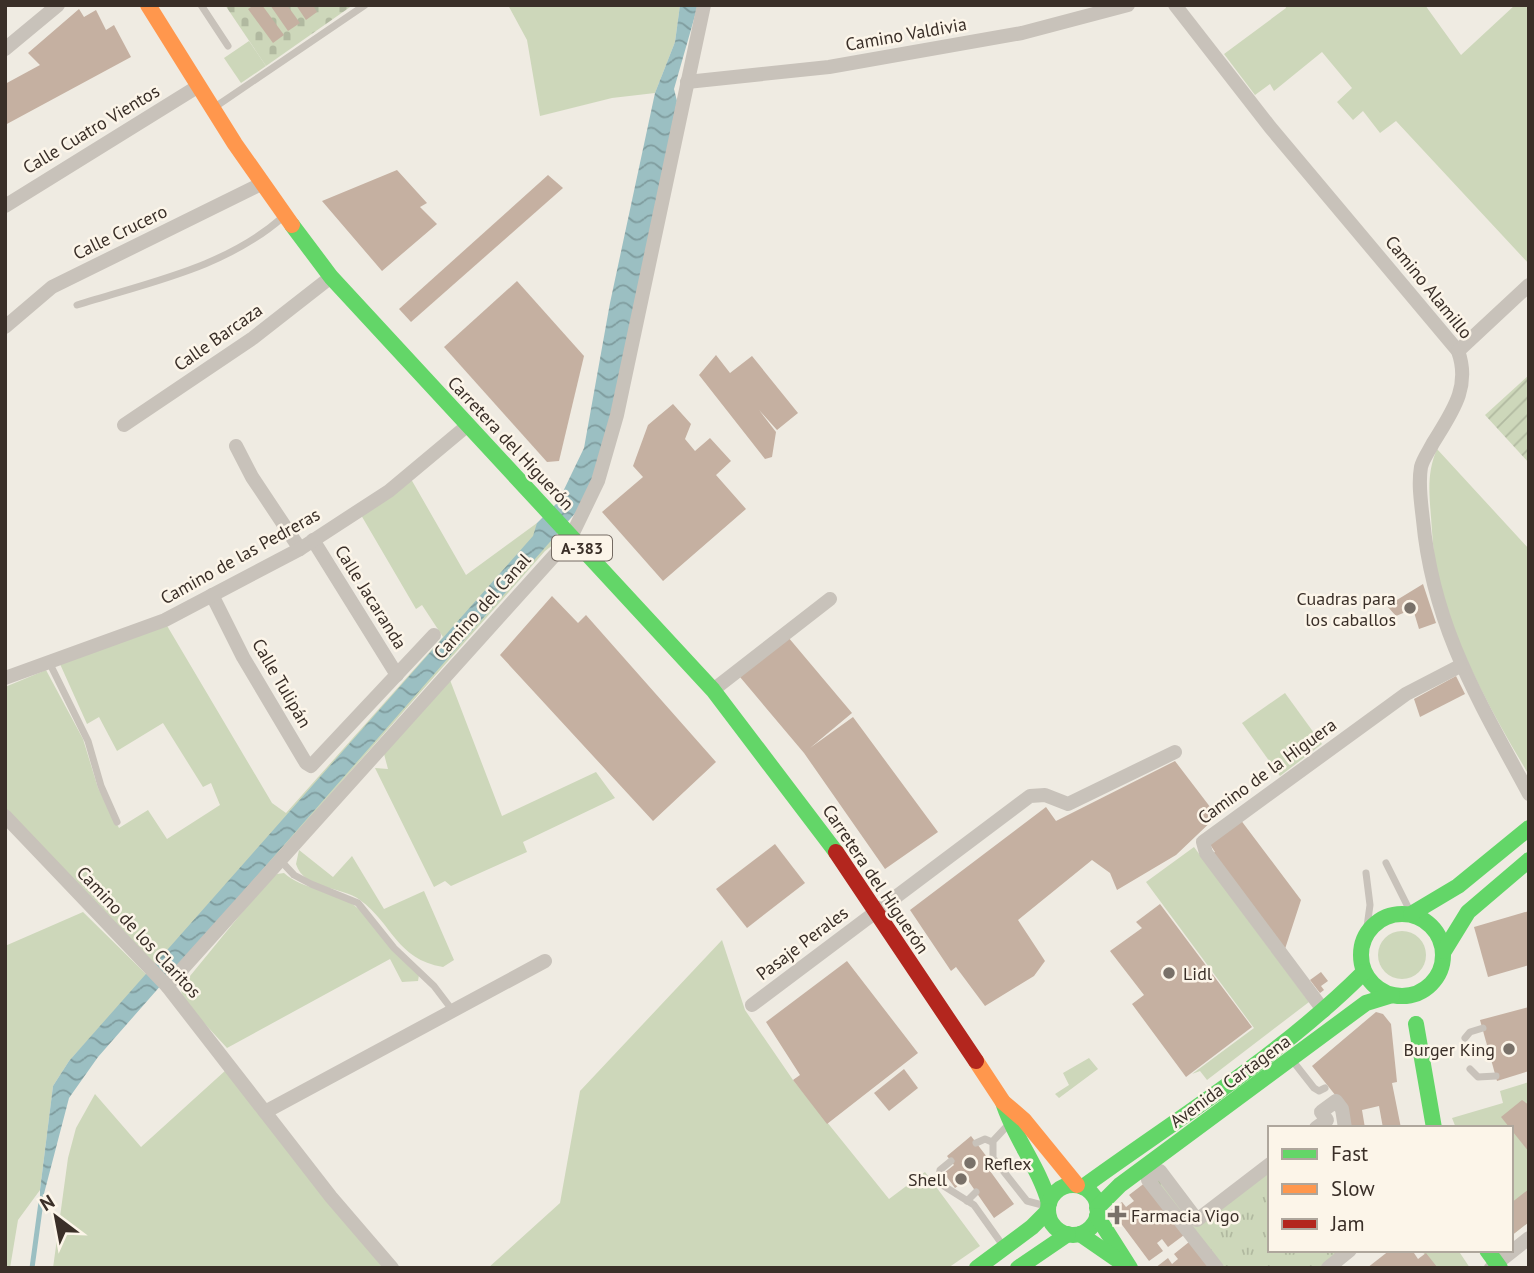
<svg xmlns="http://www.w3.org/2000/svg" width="1534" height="1273" font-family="'PT Sans',sans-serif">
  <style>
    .grass { fill: #cdd7ba }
    .cemetery { fill: url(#cemetery-stones) }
    .park { fill: url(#park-tufts) }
    .garden { fill: url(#garden-furrows) }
    .water { fill: url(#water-waves) }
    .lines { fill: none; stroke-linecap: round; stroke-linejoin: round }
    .stream { stroke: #9bbfc2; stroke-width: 5 }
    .building { fill: #c5b0a1 }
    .lane { stroke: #c8c2ba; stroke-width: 7 }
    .street { stroke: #c8c2ba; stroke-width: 14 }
    .fast { stroke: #63d668; stroke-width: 16 }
    .slow { stroke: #ff974d; stroke-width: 16 }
    .jam { stroke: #b3261e; stroke-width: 16 }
    .poi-dot { fill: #797169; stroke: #fcf5e9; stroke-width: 2.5 }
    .labels { text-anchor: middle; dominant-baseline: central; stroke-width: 5; stroke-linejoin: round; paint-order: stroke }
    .shield { fill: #fcf5e9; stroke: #746a62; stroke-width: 2 }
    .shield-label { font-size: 16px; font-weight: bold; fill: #3a2f28 }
    .street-label { font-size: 18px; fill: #3a2f28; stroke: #fcf5e9 }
    .poi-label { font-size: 18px; fill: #3a2f28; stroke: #fcf5e9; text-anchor: end }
  </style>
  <defs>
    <pattern id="cemetery-stones" width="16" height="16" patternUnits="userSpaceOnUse" patternTransform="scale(1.75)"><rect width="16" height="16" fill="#cdd7ba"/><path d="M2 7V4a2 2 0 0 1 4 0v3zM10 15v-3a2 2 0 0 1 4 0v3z" fill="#b1b9a0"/></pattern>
    <pattern id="park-tufts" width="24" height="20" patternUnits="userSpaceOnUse" patternTransform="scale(1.75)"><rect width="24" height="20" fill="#cdd7ba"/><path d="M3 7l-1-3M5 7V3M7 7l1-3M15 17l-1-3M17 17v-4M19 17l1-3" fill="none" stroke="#b1b9a0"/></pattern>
    <pattern id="garden-furrows" width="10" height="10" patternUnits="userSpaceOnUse" patternTransform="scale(1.75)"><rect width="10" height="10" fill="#cdd7ba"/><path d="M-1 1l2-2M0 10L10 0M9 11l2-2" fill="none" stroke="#b1b9a0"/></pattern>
    <pattern id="water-waves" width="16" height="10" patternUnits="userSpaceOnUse" patternTransform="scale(1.75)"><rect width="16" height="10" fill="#9bbfc2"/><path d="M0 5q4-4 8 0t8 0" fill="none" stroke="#7f9c9e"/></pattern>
  </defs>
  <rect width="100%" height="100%" fill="#efebe2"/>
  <g class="grass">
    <polygon points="508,5 680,5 675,42 655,93 612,98 540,116 527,40"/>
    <polygon points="1285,5 1425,5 1461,55 1515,5 1529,5 1529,264 1396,121 1380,133 1363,111 1353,120 1337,102 1352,88 1322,52 1274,91 1270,84 1255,95 1224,54 1286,8"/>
    <polygon points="249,41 266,66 241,83 224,58"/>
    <path d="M1437 449 1529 549V775C1497 722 1466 665 1445 607 1435 579 1433 546 1431 517 1429 492 1427 472 1437 449Z"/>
    <polygon points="411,479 466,575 537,523 558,541 545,551 166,981 5,810 5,687 46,670 83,739 98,788 119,828 148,810 167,839 220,805 211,783 203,787 163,723 117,751 99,717 87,724 60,664 166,624 272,803 286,813 443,637 422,605 416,609 361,515"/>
    <polygon points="450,680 502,816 596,772 615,798 523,842 527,852 451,886 445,881 434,887 375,768 388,769 384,754"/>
    <polygon points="1285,693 1322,744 1280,776 1242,723"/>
    <polygon points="1194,847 1309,1002 1207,1080 1200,1071 1192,1074 1254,1028 1146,882"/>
    <path d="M299 850 333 877 352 856 384 909 424 891 454 960 443 967C396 959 393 924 360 900 342 886 304 890 296 864Z"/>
    <path d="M284 873C303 890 328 888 348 901 375 918 394 953 419 975L418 981 402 982 390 959 227 1048 182 999 181 987 267 882 277 874Z"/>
    <polygon points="83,912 147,975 69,1061 53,1086 40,1190 18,1220 10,1268 5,1268 5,946"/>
    <circle cx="1402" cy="955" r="24"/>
    <polygon points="722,940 745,1010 793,1080 889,1199 925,1172 980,1246 948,1268 488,1268 560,1203 580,1091"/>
    <polygon points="1089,1058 1098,1069 1059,1098 1055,1094 1069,1085 1063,1073"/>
    <polygon points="226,1070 383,1268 53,1268 68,1158 76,1128 95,1094 141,1147"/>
    <polygon points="1529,1082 1529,1222 1511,1236 1511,1128 1456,1128 1452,1118 1503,1103 1500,1091"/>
    <polygon points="1447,1250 1449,1253 1458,1250 1470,1268 1435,1268 1422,1251"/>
  </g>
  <polygon class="cemetery" points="225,5 353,5 266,66"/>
  <polygon class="park" points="1270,1164 1270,1250 1350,1250 1328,1268 1217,1268 1148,1180 1160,1171 1197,1220"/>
  <polygon class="garden" points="1529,375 1529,463 1485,415"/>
  <polygon class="water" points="680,5 698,5 674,89 677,101 617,395 598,469 578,510 98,1057 69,1098 40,1209 40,1190 53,1086 69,1061 533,536 537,523 558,502 584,448 610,303 655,93 675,42"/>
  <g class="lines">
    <polyline class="stream" points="32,1268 41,1202"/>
  </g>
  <g class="building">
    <polygon points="254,5 262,5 284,35 273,43 248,9"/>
    <polygon points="270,5 287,5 300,23 288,31"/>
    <polygon points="296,5 313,5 317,12 306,20"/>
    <polygon points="79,9 84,17 96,10 106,30 114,25 131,57 5,125 5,84 40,65 28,53"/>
    <polygon points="397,170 427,203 420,207 437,224 382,271 322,201"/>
    <polygon points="548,175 563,188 411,322 399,309"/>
    <polygon points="517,281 584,356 559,461 547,462 444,347"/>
    <polygon points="716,355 730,373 752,356 798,413 777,430 759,410 776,432 772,457 765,459 699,375"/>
    <polygon points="673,404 691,424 685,439 695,451 710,438 731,461 716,475 746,509 663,581 602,512 643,477 633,466 648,425"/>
    <polygon points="1423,584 1436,623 1419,629 1413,609 1396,616 1387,606"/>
    <polygon points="552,596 578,623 586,615 716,762 653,821 500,655"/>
    <polygon points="788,637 852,713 810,748 853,717 938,832 885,869 804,753 740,677"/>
    <polygon points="1456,676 1465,694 1420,717 1414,699"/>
    <polygon points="1175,761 1217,816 1176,855 1117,890 1110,873 1092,860 1018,920 1045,961 1034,976 985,1006 956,967 951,971 910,910 1046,807 1056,821"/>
    <polygon points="1240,819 1301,900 1284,952 1211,854 1215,852 1209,843"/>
    <polygon points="775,844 805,883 747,928 716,889"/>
    <polygon points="1160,904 1252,1027 1186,1077 1132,1004 1144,995 1110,951 1142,928 1136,922"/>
    <polygon points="1529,911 1529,965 1488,977 1474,927"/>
    <polygon points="847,961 918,1053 827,1124 793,1080 800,1075 766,1022"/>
    <polygon points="1321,972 1328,981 1321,986 1324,990 1320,993 1310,980"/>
    <polygon points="1529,1007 1529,1071 1497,1081 1480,1020"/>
    <polygon points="1376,1012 1383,1014 1391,1024 1397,1082 1392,1083 1401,1128 1383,1128 1379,1106 1362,1110 1365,1128 1346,1128 1344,1106 1312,1066"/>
    <polygon points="904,1069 918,1088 889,1111 874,1093"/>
    <polygon points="1522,1100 1529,1105 1529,1152 1501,1117"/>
    <polygon points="971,1136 990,1161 985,1164 1014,1204 994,1218 967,1179 955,1188 944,1173 954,1165 947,1156"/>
    <polygon points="1146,1182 1184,1235 1168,1247 1162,1239 1157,1243 1163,1251 1149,1261 1111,1210 1122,1202 1126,1207 1134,1201 1129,1195"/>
    <polygon points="1529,1189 1529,1222 1511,1236 1511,1203"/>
    <polygon points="1189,1242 1209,1268 1155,1268 1168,1258 1172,1264 1178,1259 1174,1254"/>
    <polygon points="1390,1250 1417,1250 1414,1253 1418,1259 1426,1253 1437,1267 1367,1268"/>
  </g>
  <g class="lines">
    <g class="lane">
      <polyline points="201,5 228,46"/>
      <polyline points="215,107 365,5"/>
      <path d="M77 305C149 282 225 268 283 217"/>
      <polyline points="49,662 88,741 101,786 117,822"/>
      <polyline points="280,860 294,875 311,884 358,903 394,948 434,986 453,1011"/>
      <polyline points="1386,863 1411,913"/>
      <polyline points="1366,873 1370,905 1366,934"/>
      <polyline points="1465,1038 1470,1032 1483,1028"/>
      <polyline points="1292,1060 1314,1088 1319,1091 1325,1088"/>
      <polyline points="1470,1069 1478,1077 1496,1076"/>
      <polyline points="1008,1125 993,1141 993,1158 1027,1201 1046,1206"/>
      <polyline points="976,1143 985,1139 992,1142"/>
      <polyline points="951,1161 940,1170 939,1183 974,1205 1004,1247"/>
      <polyline points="967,1201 976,1192"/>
    </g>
    <g class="street">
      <path d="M1175 5 1270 127 1458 351C1471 387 1452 412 1433 443 1429 451 1423 459 1421 467 1418 484 1421 502 1423 520 1433 627 1479 701 1529 794"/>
      <polyline points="5,49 58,5"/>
      <polyline points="687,82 829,67 1022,33 1128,5"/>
      <polyline points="5,206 197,87"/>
      <polyline points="5,327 52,287 261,184"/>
      <polyline points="1458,351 1529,285"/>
      <polyline points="124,425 253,338 331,277"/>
      <polyline points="236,446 252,477 300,549"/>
      <polyline points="313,540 397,675"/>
      <polyline points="212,595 243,657 306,763 311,766 434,635"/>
      <polyline points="5,678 165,620 300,549 389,491 468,425"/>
      <polyline points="713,690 830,599"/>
      <polyline points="5,816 167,986 331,1197 392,1268"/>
      <polyline points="167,986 571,537 598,481 617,415 704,5"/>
      <polyline points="752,1005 1030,796 1045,795 1068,804 1175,752"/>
      <polyline points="1324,1011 1206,853 1203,842 1406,694 1460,666"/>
      <polyline points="265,1112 545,961"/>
      <polyline points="1316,1128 1327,1120 1321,1112 1336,1101 1342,1109 1345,1128"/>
      <polyline points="1217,1268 1148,1180 1160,1171 1197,1220 1270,1164"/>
      <polyline points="1328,1268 1350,1250"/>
      <polyline points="1491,1268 1529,1238"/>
    </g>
    <g class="fast">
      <polyline points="292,225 331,277 713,690 836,852"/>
      <circle cx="1402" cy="955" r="41"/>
      <polyline points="1411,914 1458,886 1529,828"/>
      <polyline points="1444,951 1468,912 1529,860"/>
      <polyline points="1416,1024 1434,1128"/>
      <path d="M1003 1102C1014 1138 1039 1167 1049 1203"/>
      <circle cx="1073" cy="1210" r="25"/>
      <path d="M1083 1187C1178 1118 1281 1055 1364 972"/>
      <polyline points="1097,1208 1120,1185 1366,1003 1392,995"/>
      <polyline points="1097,1216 1130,1268"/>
      <polyline points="1080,1234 1122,1263"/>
      <polyline points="1487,1250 1500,1268"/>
      <polyline points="977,1268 1032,1227 1048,1211"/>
      <polyline points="1018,1268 1068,1234"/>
    </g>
    <g class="slow">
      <polyline points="148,5 235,144 292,225"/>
      <polyline points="976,1061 1003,1102 1024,1120 1077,1185"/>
    </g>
    <polyline class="jam" points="836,852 976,1061"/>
  </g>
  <g class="poi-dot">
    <circle cx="1410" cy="608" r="7"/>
    <circle cx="1169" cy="973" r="7"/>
    <circle cx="1509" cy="1049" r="7"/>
    <circle cx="970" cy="1163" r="7"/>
    <circle cx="961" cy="1179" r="7"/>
    <path d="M1113.5 1204.5h7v7h7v7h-7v7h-7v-7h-7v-7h7z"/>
  </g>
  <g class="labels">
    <rect class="shield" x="552" y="535.5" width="60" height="25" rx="5"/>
    <g class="shield-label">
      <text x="582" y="548">A-383</text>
    </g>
    <g class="street-label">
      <text transform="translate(906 34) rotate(-10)">Camino Valdivia</text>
      <text transform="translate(91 129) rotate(-31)">Calle Cuatro Vientos</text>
      <text transform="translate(120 232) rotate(-26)">Calle Crucero</text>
      <text transform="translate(1429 287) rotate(51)">Camino Alamillo</text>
      <text transform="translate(218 337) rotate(-35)">Calle Barcaza</text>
      <text transform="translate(511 443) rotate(47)">Carretera del Higuerón</text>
      <text transform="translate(240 556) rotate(-29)">Camino de las Pedreras</text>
      <text transform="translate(371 597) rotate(58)">Calle Jacaranda</text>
      <text transform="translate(482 606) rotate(-48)">Camino del Canal</text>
      <text transform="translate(282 683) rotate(60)">Calle Tulipán</text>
      <text transform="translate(1267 771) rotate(-36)">Camino de la Higuera</text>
      <text transform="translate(876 879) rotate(56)">Carretera del Higuerón</text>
      <text transform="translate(139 932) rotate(47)">Camino de los Claritos</text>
      <text transform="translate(802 943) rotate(-37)">Pasaje Perales</text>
      <text transform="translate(1230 1081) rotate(-36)">Avenida Cartagena</text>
    </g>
    <g class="poi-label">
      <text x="1396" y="598">Cuadras para<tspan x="1396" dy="21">los caballos</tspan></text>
      <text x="1183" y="973" text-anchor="start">Lidl</text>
      <text x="1495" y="1049">Burger King</text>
      <text x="984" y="1163" text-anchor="start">Reflex</text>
      <text x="947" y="1179">Shell</text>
      <text x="1131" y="1215" text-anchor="start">Farmacia Vigo</text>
    </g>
  </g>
  <rect width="1534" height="1273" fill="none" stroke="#3a2f28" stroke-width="14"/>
  <rect x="1268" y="1126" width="245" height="126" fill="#fcf5e9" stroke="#aea69c" stroke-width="2"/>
  <rect x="1282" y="1149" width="35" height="10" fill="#63d668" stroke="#aea69c" stroke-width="2"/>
  <text x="1331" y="1161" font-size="21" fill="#3a2f28">Fast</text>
  <rect x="1282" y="1184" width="35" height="10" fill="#ff974d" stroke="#aea69c" stroke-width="2"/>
  <text x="1331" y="1196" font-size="21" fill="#3a2f28">Slow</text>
  <rect x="1282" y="1219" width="35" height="10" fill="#b3261e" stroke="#aea69c" stroke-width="2"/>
  <text x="1331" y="1231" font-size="21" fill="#3a2f28">Jam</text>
  <g transform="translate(56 1217) rotate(328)" stroke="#fcf5e9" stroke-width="5" paint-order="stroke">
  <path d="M0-5L12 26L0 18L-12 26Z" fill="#3a2f28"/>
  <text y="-10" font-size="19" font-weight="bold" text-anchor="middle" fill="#3a2f28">N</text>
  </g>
</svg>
